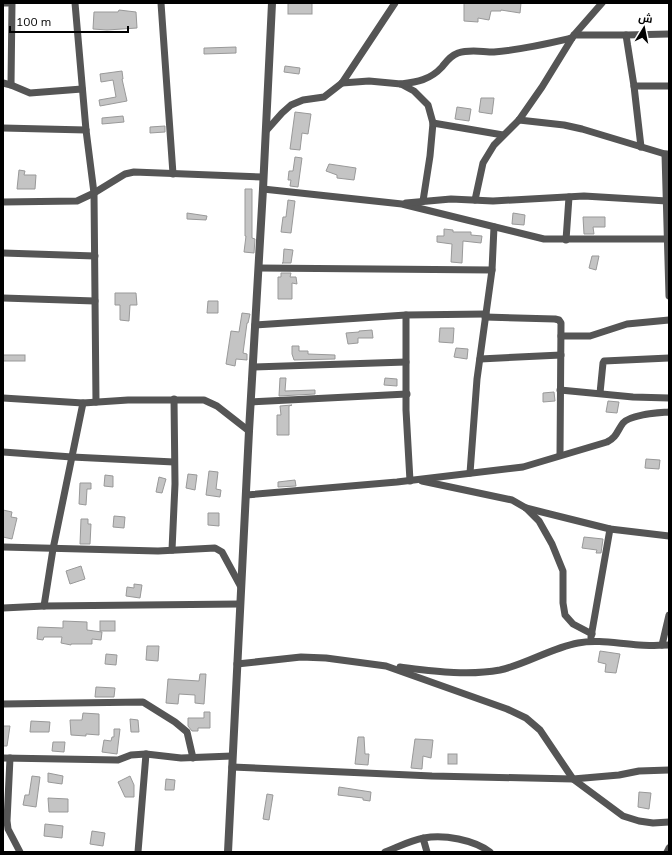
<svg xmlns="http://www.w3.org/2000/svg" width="672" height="855" font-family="Mulish,Cairo,sans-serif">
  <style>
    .building { fill: #c4c4c4; stroke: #999 }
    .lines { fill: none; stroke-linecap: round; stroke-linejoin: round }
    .minor { stroke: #555; stroke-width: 7 }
    .tertiary { stroke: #555; stroke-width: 8 }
  </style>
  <rect width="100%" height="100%" fill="#fff"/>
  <g class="building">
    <rect x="288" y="3" width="24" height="11"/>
    <polygon points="464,3 521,3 520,13 501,10 501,11 491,11 489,20 478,18 478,22 464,21"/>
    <polygon points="119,10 136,12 137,28 107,30 93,29 94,12 118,12"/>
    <polygon points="236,47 236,53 204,54 204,48 206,48"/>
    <polygon points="285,66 300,68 299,74 284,72"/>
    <polygon points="122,71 123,79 122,79 127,101 100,106 99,100 116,97 113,80 101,82 100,74"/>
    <polygon points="481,98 494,98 492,114 479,112"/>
    <polygon points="457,107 471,109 469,121 455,119"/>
    <polygon points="295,112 311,114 308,134 302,133 300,150 290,149"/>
    <polygon points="123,116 124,122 102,124 102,118"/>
    <polygon points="165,126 165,132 150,133 150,127"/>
    <polygon points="295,157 302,158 298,187 290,186 291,180 288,180 289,171 293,171"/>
    <polygon points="329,164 356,168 354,180 337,178 337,175 326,171"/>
    <polygon points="19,170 25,171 24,175 36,175 35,189 17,189"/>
    <polygon points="245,189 252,189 252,238 255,239 254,253 244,252 246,236 245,236"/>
    <polygon points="288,200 295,201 291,233 281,232 283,217 286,217"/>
    <polygon points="187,213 207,216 206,220 187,219"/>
    <polygon points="513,213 525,215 524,225 512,224"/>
    <polygon points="583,217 605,217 605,227 593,227 594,234 584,234"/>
    <polygon points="444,229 453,230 453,232 471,232 471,235 482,236 481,243 463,241 462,263 451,262 452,244 437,242 437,236 444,236"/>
    <polygon points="284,249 293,250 291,263 282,263 283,263"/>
    <polygon points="592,256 599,256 596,270 589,268"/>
    <polygon points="281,273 291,273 290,277 296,277 297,284 292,283 292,299 278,299 278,277 281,277"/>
    <polygon points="115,293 136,293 137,305 130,305 129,321 120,320 120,305 115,305"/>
    <polygon points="208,301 218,301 218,313 207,313"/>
    <polygon points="242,313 250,314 248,323 247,323 243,353 247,354 247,360 236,359 235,366 226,364 231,331 239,332"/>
    <polygon points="440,328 454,328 453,343 439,342"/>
    <polygon points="372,330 373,338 358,338 358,343 348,344 346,333 359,332 359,331"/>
    <polygon points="292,346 299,346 299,351 308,351 308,354 335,355 335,359 294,360 292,354"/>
    <polygon points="456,348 468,349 467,359 454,357"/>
    <rect x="3" y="355" width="22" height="6"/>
    <polygon points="280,378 286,378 285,391 315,390 315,394 279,396"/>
    <polygon points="385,378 397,379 397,386 384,385"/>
    <polygon points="554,392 555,401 543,402 543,393"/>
    <polygon points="608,401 619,402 617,413 606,412"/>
    <polygon points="292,405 289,406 289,435 277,435 277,415 281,415 280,406"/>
    <polygon points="646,459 660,460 659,469 645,468"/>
    <polygon points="209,471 218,472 216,489 221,490 220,497 206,495"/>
    <polygon points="188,474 197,475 195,490 186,488"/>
    <polygon points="105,475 113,476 113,487 104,486"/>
    <polygon points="159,477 166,479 162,493 156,492"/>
    <polygon points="295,480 296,486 278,487 278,482"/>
    <polygon points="80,483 91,483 91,489 87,489 86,505 79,504"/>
    <polygon points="3,510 12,512 11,517 17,518 12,539 3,537"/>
    <polygon points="208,513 219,513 219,526 208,525"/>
    <polygon points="114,516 125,517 124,528 113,527"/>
    <polygon points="81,519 88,519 88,524 91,524 90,544 80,544"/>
    <polygon points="584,537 603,539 601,553 596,553 597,550 582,548"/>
    <polygon points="81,566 85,579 70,584 66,571"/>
    <polygon points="134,584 142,585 140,598 126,596 127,587 134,588"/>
    <polygon points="63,621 87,622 87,630 102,632 101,640 92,639 92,644 71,644 71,645 61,643 62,637 44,637 43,640 37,639 38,627 63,628"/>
    <rect x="100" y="621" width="15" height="10"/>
    <polygon points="147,646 159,646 158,661 146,660"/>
    <polygon points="600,651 620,654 616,673 605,672 606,664 598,662"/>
    <polygon points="106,654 117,655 116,665 105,664"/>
    <polygon points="200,674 206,674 204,704 195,703 195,695 179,694 178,704 166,703 168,679 199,681"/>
    <polygon points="96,687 115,688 114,697 95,697"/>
    <polygon points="204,712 210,712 210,728 198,728 198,731 192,731 188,726 188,718 204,718"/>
    <polygon points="83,713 99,714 99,735 86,734 86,736 71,735 70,720 82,720"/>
    <polygon points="130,719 138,720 139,732 131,732"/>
    <polygon points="31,721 50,722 49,732 30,732"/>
    <polygon points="3,726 10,726 7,746 3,746"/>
    <polygon points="114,729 120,729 117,754 102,752 104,740 111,741 112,737 114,737"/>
    <polygon points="358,737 364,737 365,754 369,754 368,765 355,764"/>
    <polygon points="415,739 433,740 431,758 423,756 422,769 411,768"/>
    <polygon points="53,742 65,742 64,752 52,751"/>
    <rect x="448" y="754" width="9" height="10"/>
    <polygon points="48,773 63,776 62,784 48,782"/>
    <polygon points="32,776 40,777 36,807 23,805 25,795 29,795"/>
    <polygon points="130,776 134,785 134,797 125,797 118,782"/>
    <polygon points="166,779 175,780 174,790 165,790"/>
    <polygon points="339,787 371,792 370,801 363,800 363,798 338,795"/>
    <polygon points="639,792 651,793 649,809 638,807"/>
    <polygon points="267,794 273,795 269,820 263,819"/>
    <polygon points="48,798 68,799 68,812 49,812"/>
    <polygon points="45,824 63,826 62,838 44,836"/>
    <polygon points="92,831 105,833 103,846 90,844"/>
  </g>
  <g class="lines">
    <g class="minor">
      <polyline points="3,3 8,3"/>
      <polyline points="75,3 86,130 94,193 96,402"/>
      <polyline points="161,3 173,174"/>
      <polyline points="574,35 626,35 669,34"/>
      <polyline points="626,35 634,86 641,147"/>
      <polyline points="3,83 11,85 30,93 82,89"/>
      <polyline points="342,83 369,81 401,84 414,91 428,105 433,123 430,156 423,201"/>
      <path d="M401 84C417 82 430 80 442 67 447 61 450 56 458 53 470 49 482 52 494 52 521 50 546 44 572 38"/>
      <polyline points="11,85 12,3"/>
      <polyline points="634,86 669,86"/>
      <polyline points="519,120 564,125 582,129 665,154 669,154"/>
      <polyline points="433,123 503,135"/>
      <polyline points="3,128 86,130"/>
      <polyline points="266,131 282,113 291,105 303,100 324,97 342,83 395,3"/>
      <polyline points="665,154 669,296"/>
      <polyline points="263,189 402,204 544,239 668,239"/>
      <polyline points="475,200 483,163 494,145 519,120 542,87 574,35 602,3"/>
      <polyline points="3,202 77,201 94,193 125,174 134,172 263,177"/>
      <polyline points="406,203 451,199 493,201 584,196 667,201"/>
      <polyline points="566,240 569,197"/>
      <polyline points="3,253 95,256"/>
      <polyline points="259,268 492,270"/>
      <polyline points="3,298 95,301"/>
      <polyline points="406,315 406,410 410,481"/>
      <polyline points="485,317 555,319 559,320 561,323 560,455"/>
      <polyline points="255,325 406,315 486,314"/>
      <polyline points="561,336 590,336 627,324 669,320"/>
      <polyline points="480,359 561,355"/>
      <polyline points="253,367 406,362"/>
      <polyline points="560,390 633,397 669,398"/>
      <polyline points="600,393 603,363 604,361 669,358"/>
      <polyline points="3,398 83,403 128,400 204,400 217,406 249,431"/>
      <polyline points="251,402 407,394"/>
      <polyline points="3,452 72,457 174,462"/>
      <polyline points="470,473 477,379 492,270 494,227"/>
      <polyline points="422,481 512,500 526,508 539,521 552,544 563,571 563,603 565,615 573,624 592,634"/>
      <path d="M246 495 397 482 523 467 607 442C617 437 617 431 623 423 631 414 658 413 669 412"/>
      <polyline points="526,508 610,529 669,536"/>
      <polyline points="3,547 158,551 215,548 222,552 241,587"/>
      <polyline points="172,550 175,484 174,399"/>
      <polyline points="44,606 53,549 83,403"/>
      <polyline points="3,608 44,606 240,604"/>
      <polyline points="591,637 610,529"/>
      <polyline points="662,645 669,615"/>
      <polyline points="237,664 301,657 326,658 386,666 507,709 526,718 540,730 573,779 623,816 639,821 653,823 669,822"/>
      <path d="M400 667C433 671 467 676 500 670 527 664 551 648 578 643 598 639 619 644 639 645 649 646 659 645 669 645"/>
      <polyline points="3,704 143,702 175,722 187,732 193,758"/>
      <polyline points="3,758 118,760 131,755 146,754 181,758 232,756"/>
      <polyline points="10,758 7,821 8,829 20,852"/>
      <polyline points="232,767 432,776 573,779 619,775 639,771 669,770"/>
      <polyline points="423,838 427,852"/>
      <polyline points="138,852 146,754"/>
      <path d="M385 852C398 847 411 840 424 838 444 834 474 840 490 852"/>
      <polyline points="667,852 669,848"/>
    </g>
    <polyline class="tertiary" points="228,852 249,431 263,189 272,3"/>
  </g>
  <rect width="672" height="855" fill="none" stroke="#000000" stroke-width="8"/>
  <g transform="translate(644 28) rotate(10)" stroke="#ffffff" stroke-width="3" paint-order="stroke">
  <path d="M0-3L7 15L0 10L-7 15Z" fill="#000000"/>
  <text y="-6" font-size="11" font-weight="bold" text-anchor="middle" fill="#000000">ش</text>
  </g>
  <path d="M10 26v6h118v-6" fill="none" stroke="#000000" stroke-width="2"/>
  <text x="16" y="26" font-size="12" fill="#000000" stroke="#ffffff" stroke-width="3" paint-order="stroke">100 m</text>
</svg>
